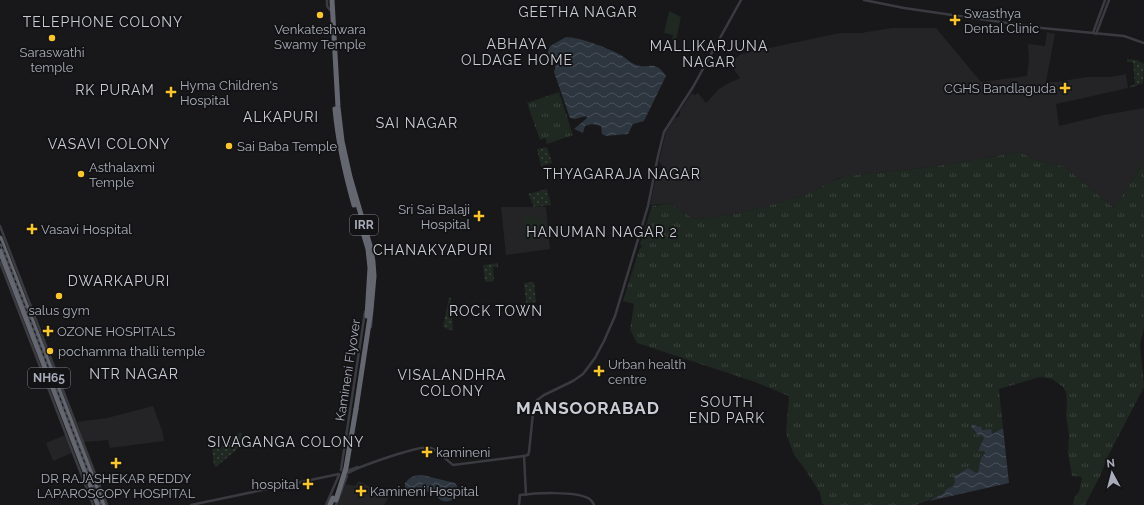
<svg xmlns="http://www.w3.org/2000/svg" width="1144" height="505" font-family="Raleway,sans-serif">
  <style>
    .built { fill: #242427 }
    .grass { fill: url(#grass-tufts) }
    .park { fill: url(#park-dots) }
    .pitch { fill: #1f2821 }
    .water { fill: url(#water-waves) }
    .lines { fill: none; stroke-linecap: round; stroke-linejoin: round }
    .minor { stroke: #3a3b41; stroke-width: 2.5 }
    .highway { stroke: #646770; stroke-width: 5 }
    .rail-casing { stroke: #4b4d54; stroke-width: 2.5 }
    .rail { stroke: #131315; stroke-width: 1; stroke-dasharray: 3; stroke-linecap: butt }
    .highway-bridge { stroke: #646770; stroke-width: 5 }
    .poi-dot { fill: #fac62f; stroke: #131315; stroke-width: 1.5 }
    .labels { text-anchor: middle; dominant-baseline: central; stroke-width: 3.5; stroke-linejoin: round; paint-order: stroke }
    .shield { fill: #131315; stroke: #7c7f88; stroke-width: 1 }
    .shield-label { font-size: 12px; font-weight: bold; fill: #a9adba }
    .poi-label { font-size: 13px; fill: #a9adba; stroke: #131315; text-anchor: start }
    .street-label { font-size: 13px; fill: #a9adba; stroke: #131315 }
    .neighbourhood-label { font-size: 14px; letter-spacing: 1px; fill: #cbcdd6; stroke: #131315 }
    .district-label { font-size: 17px; font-weight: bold; letter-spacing: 1px; fill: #cbcdd6; stroke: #131315 }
  </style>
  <defs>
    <pattern id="grass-tufts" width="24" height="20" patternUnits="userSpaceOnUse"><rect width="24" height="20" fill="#1f2821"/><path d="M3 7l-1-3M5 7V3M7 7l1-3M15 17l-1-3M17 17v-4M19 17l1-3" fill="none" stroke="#3d443f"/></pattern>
    <pattern id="park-dots" width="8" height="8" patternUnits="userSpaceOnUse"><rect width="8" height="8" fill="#1f2821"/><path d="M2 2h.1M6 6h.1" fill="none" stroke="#3d443f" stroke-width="1.8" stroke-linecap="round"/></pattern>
    <pattern id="water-waves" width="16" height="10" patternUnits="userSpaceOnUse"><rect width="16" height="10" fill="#2d353f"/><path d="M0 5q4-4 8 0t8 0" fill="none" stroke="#495059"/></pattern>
  </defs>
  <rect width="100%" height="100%" fill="#18181a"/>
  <g class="built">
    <polygon points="892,28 936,28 981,82 1027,76 1029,59 1028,44 1045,46 1047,32 1055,34 1046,82 1056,82 1087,77 1111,77 1126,74 1128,88 1056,104 1059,126 1104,115 1144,108 1144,162 1114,208 1065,167 1033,159 1020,152 931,167 856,175 850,177 838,178 809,194 802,196 741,213 700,219 692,218 670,203 650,205 656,177 662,172 662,166 659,161 666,132 675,118 678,117 680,114 680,111 692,93 695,95 698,93 706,103 719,89 727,84 740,78 729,63 741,54 840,33 861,33"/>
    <polygon points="501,207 546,207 550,249 506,255"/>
    <polygon points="153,406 162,430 164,441 110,448 108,440 84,442 77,422 107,418"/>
    <polygon points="65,435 72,453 53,461 46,443"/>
    <polygon points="359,481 389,497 384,505 336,505 346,484 355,486"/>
  </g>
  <g class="grass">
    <polygon points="559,92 573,135 547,144 545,138 540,140 527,103"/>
    <path d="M1020 152 1033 159 1065 167 1114 208 1144 162V328L1140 344 1144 387 1106 460 1101 474 1085 505H1073L1074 498 1079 492 1082 477 1072 476 1068 454 1069 435 1066 415 1067 404 1066 392 1063 387 1052 379 1040 377 999 389 1003 428 991 434C987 431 983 431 979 427L973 430 978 436 981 435 984 438 979 451H984L985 453 981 458 978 472 955 482 953 486C947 489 945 493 940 496 932 500 924 501 916 505H827L822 504 820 493 805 469 794 455 786 433 789 396 755 382 637 343 630 330 634 304 623 301 639 250 642 246 640 244 652 206 670 203 692 218 700 219 741 213 802 196C815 192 825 184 837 179 843 177 850 177 856 175L931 167Z"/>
  </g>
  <g class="park">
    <polygon points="1127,59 1137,60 1144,64 1143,83 1130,88 1130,85 1135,85 1133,62 1127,62"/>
    <polygon points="547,147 552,163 541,166 537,149"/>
    <polygon points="547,189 551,205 534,207 528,194"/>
    <polygon points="498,263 498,267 493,267 494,281 485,282 483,265"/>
    <polygon points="534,282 536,302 526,303 524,283"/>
    <polygon points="449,298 451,298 453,331 443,327"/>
    <polygon points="241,432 242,438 238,442 241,446 216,467 214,465 212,449 229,445 229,439"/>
  </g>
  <g class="pitch">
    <polygon points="669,11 681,17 676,41 672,40 673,35 664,33"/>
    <polygon points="538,216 538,220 546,219 547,226 539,227 540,238 525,240 523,218"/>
  </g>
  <g class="water">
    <path d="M566 37C583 38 604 47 619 54 624 56 629 62 634 64 648 71 654 58 666 76L644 121 633 124 628 134 606 136 602 134 601 126 592 124 585 126 583 133 574 129 587 118 586 116 575 119 570 118 554 72 558 57H550L548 51 550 46Z"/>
    <polygon points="972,424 979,427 981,426 982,430 991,429 992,434 1003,428 1009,483 929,501 944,493 947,489 953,486 955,482 954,477 968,468 976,473 978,472 981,458 985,453 984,451 978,451 984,438 981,435 978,436 971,426"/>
    <path d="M422 475 455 483 458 488 455 499C444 504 440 501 433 492 423 490 414 495 405 488V483C410 477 414 475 422 475Z"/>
  </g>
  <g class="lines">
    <g class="minor">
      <polyline points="327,0 327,6 330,10"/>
      <polyline points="864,0 904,8 1042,28 1124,36 1144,43"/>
      <polyline points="1093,33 1105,0"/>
      <polyline points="1096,34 1109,0"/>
      <polyline points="0,226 107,505"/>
      <polyline points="0,262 93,505"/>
      <polyline points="371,327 372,313"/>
      <polyline points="524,456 528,455 529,452 533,413 536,401 544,395 573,381 583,374 595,358 604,341 615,316 648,206 658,156 664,132 693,87 741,0"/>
      <polyline points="524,456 526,495"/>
      <polyline points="341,470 365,312"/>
      <polyline points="347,471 358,467"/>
      <path d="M348 473C358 467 421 444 431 448 439 451 446 460 453 465L524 456"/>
      <polyline points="191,505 339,474"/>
      <polyline points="326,505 339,475"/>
      <polyline points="336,505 347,476"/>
      <path d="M519 505 520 495C536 493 574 491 588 498 592 500 593 502 594 505"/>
    </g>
    <g class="highway">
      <polyline points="332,0 338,107 342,141 350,177 371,249 373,262 374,276 371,310 356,409"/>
      <path d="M335 109C338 142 345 173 354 205"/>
      <polyline points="362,229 368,249 370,268 367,316"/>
      <polyline points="0,238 103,505"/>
      <polyline points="0,251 98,505"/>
      <polyline points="330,505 333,498"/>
    </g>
    <g class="rail-casing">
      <polyline id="rail" points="0,241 101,505"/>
    </g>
    <use href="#rail" class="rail"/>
    <polyline class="highway-bridge" points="336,500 346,468 356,409"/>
  </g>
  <g class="poi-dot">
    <circle cx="320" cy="15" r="4"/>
    <path d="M953 14h4v4h4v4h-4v4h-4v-4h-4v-4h4z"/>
    <circle cx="52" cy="38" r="4"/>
    <path d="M1063 82h4v4h4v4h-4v4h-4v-4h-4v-4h4z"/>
    <path d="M169 86h4v4h4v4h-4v4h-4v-4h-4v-4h4z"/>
    <circle cx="229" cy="146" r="4"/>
    <circle cx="81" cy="174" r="4"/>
    <path d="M477 210h4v4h4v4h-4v4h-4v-4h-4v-4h4z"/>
    <path d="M30 223h4v4h4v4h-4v4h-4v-4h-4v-4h4z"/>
    <circle cx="59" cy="296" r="4"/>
    <path d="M46 325h4v4h4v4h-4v4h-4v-4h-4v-4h4z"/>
    <circle cx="50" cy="351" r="4"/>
    <path d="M597 365h4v4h4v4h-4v4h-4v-4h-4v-4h4z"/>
    <path d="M425 446h4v4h4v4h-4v4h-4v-4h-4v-4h4z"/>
    <path d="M114 457h4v4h4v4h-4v4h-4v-4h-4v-4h4z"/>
    <path d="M306 478h4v4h4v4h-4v4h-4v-4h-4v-4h4z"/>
    <path d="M359 485h4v4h4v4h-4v4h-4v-4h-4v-4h4z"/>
  </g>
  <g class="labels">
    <g class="shield">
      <rect x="350" y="215" width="28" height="20" rx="3"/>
      <rect x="28" y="368" width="42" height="20" rx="3"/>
    </g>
    <g class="shield-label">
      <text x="364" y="225">IRR</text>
      <text x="49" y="378">NH65</text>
    </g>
    <g class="poi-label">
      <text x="964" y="13">Swasthya<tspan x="964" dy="15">Dental Clinic</tspan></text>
      <text x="320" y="29" text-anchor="middle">Venkateshwara<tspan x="320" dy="15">Swamy Temple</tspan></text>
      <text x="52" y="52" text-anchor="middle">Saraswathi<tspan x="52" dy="15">temple</tspan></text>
      <text x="180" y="85">Hyma Children's<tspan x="180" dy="15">Hospital</tspan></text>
      <text x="1056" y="88" text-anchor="end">CGHS Bandlaguda</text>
      <text x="237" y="146">Sai Baba Temple</text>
      <text x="89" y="167">Asthalaxmi<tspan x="89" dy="15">Temple</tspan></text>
      <text x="470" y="209" text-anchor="end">Sri Sai Balaji<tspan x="470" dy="15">Hospital</tspan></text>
      <text x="41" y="229">Vasavi Hospital</text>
      <text x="59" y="310" text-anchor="middle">salus gym</text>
      <text x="57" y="331">OZONE HOSPITALS</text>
      <text x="58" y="351">pochamma thalli temple</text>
      <text x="608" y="364">Urban health<tspan x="608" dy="15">centre</tspan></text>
      <text x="436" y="452">kamineni</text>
      <text x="116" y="478" text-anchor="middle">DR RAJASHEKAR REDDY<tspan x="116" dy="15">LAPAROSCOPY HOSPITAL</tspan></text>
      <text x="299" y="484" text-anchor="end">hospital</text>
      <text x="370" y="491">Kamineni Hospital</text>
    </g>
    <g class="street-label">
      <text transform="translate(348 370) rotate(-81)">Kamineni Flyover</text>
    </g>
    <g class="neighbourhood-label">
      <text x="578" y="12">GEETHA NAGAR</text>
      <text x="103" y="22">TELEPHONE COLONY</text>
      <text x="517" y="44">ABHAYA<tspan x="517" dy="16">OLDAGE HOME</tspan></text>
      <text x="709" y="46">MALLIKARJUNA<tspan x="709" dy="16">NAGAR</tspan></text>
      <text x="115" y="90">RK PURAM</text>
      <text x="281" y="117">ALKAPURI</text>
      <text x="417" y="123">SAI NAGAR</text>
      <text x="109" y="144">VASAVI COLONY</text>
      <text x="622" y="174">THYAGARAJA NAGAR</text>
      <text x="602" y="232">HANUMAN NAGAR 2</text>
      <text x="433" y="250">CHANAKYAPURI</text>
      <text x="119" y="281">DWARKAPURI</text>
      <text x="496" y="311">ROCK TOWN</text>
      <text x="134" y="374">NTR NAGAR</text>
      <text x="452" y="375">VISALANDHRA<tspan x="452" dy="16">COLONY</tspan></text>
      <text x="727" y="402">SOUTH<tspan x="727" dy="16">END PARK</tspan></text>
      <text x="286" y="442">SIVAGANGA COLONY</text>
    </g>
    <g class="district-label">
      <text x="588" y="408">MANSOORABAD</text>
    </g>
  </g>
  <g transform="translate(1112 473) rotate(353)" stroke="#131315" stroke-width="3" paint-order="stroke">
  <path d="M0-3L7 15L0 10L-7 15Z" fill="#a9adba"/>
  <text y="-6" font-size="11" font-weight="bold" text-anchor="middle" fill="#a9adba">N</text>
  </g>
</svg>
